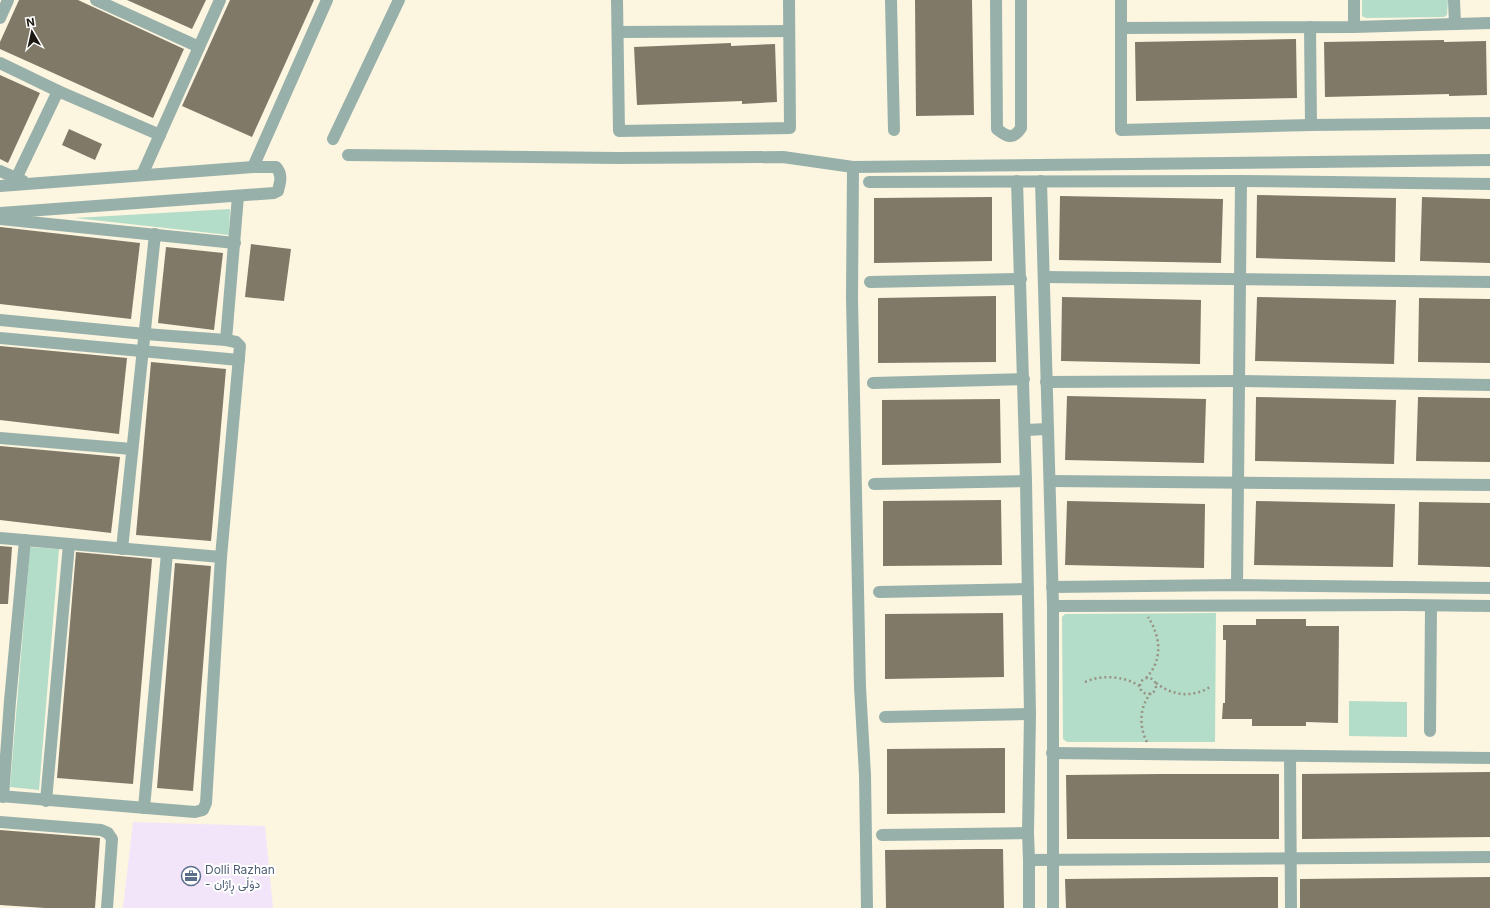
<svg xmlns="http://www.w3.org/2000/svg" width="1490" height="908" font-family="Inter,Vazirmatn,sans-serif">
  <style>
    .commercial { fill: #f3e5f9 }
    .green { fill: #b3ddc8 }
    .building { fill: #807967 }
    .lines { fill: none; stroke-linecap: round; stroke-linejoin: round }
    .path { stroke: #979283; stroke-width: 2.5; stroke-dasharray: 2 3; stroke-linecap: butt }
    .minor { stroke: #98b0aa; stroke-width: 12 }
    .labels { text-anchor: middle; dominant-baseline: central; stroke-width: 4; stroke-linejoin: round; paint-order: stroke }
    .service-label { font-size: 12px; fill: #4e5e75; stroke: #fff; text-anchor: start }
  </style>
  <rect width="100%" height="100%" fill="#fcf5e0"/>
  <polygon class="commercial" points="133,822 265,826 273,908 123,908"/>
  <g class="green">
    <polygon points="1362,0 1448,0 1447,15 1444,17 1366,18 1362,16"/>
    <polygon points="230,209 229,235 75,218"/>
    <polygon points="30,547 59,549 39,790 10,787"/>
    <polygon points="1216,613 1215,742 1067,742 1063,739 1062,617 1065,614"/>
    <polygon points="1349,701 1407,702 1407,737 1349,736"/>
  </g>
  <g class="building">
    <polygon points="19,0 78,0 184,49 153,118 0,49 0,42"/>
    <polygon points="127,0 206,0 192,29"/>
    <polygon points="230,0 314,0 252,137 182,106"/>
    <polygon points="915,0 972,0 974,115 916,116"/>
    <polygon points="1296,39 1297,98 1136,101 1135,42"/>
    <polygon points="1444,40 1444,42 1486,41 1487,95 1449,96 1449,94 1325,97 1324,42"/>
    <polygon points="731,43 731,46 775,44 777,102 742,104 742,101 637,105 634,47"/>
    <polygon points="0,75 40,93 8,163 0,159"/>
    <polygon points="69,129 102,144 95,160 62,145"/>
    <polygon points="1257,195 1396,198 1395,262 1256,258"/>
    <polygon points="1060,196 1223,199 1221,263 1059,260"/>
    <polygon points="992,197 992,261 874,263 874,198"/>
    <polygon points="1422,197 1490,199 1490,263 1420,261"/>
    <polygon points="0,227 140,243 131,319 0,304"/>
    <polygon points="251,244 291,249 284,301 245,297"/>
    <polygon points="166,247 223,253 214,330 158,323"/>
    <polygon points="996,296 996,362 878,363 878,298"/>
    <polygon points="1062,297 1201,300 1200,364 1061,361"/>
    <polygon points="1257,297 1396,300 1394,364 1255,361"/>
    <polygon points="1419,298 1490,299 1490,363 1418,362"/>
    <polygon points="0,346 127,358 119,434 0,420"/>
    <polygon points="151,362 226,369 211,541 136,535"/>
    <polygon points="1067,396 1206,399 1204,463 1065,460"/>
    <polygon points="1256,397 1396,400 1394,464 1255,461"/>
    <polygon points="1418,397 1490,398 1490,462 1416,461"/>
    <polygon points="1000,399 1001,463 882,465 882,400"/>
    <polygon points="0,446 120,457 111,533 0,520"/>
    <polygon points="1001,500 1002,565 883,566 883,501"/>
    <polygon points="1067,501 1205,504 1204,568 1065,565"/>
    <polygon points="1256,501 1395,504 1393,567 1254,565"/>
    <polygon points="1419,502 1490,503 1490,567 1418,565"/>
    <polygon points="0,546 12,547 8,604 0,604"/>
    <polygon points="76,552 152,559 133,784 57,778"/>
    <polygon points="175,563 211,566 193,791 157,788"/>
    <polygon points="1003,613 1004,677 885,679 885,614"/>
    <polygon points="1256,619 1306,619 1306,626 1339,626 1338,723 1306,722 1306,726 1252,726 1252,719 1222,719 1223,703 1225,703 1226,640 1223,640 1223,625 1256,625"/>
    <polygon points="1005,748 1005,813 887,814 887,749"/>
    <polygon points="1490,772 1490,837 1302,839 1302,774"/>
    <polygon points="1160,774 1279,774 1279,839 1067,839 1066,775"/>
    <polygon points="0,830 100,838 95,908 45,908 0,905"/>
    <polygon points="980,849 1003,849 1004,908 886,908 885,850"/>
    <polygon points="1264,877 1278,877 1278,908 1066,908 1065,879"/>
    <polygon points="1490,877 1490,908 1300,908 1300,879"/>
  </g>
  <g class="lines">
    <g class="path">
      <path d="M1146 678C1163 660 1161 637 1148 617"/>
      <circle cx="1148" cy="686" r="8"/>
      <path d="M1085 682C1103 674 1125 676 1141 687"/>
      <path d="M1156 683C1173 696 1192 698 1210 687"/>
      <path d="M1147 742C1139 727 1139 707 1151 693"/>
    </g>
    <g class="minor">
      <polyline points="96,0 199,47"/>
      <polyline points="617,0 619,131 790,128 789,0"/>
      <polyline points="891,0 894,130"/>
      <path d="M996 0 997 129C1007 137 1013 140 1021 128V0"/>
      <polyline points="1121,0 1121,130 1311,125 1490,123"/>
      <polyline points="1354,0 1354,27"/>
      <polyline points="1454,0 1455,24"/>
      <polyline points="0,18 8,0"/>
      <polyline points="1310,27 1311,125"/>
      <polyline points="1122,28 1354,27 1490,23"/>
      <polyline points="618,32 789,31"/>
      <polyline points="0,63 58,91 160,135"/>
      <polyline points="333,139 399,0"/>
      <polyline points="348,155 618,158 783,157 853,167 1490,160"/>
      <polyline points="253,167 327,0"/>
      <polyline points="853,167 852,298 860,687 865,775 867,908"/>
      <polyline points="0,171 23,181"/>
      <polyline points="142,175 220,0"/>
      <polyline points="1017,181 1026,481 1030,714 1028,833 1029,860 1029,908"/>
      <polyline points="1041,181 1053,606 1053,908"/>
      <polyline points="869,182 1241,181 1490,184"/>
      <polyline points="13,185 58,91"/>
      <path d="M0 186 253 167H276C283 175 280 182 278 191L274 193 0 213"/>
      <polyline points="0,219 235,243"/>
      <polyline points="1044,277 1490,282"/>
      <polyline points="870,282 1021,279"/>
      <polyline points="0,320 145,334 226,340 236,342 240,346 221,557 206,803 203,810 195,812 0,796"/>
      <polyline points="0,338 239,360"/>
      <polyline points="226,340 238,196"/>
      <polyline points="1046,382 1240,381 1490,385"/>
      <polyline points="873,383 1024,379"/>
      <polyline points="1025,430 1048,429"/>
      <polyline points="0,438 132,449"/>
      <polyline points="1050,481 1490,485"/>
      <polyline points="874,484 1026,481"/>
      <polyline points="0,538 221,557"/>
      <polyline points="122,549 155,234"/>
      <polyline points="1237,585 1241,181"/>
      <polyline points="1052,587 1237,585 1490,588"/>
      <polyline points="879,592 1028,589"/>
      <polyline points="1053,606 1405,605 1490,606"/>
      <polyline points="885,717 1030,714"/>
      <polyline points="1430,731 1431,606"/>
      <polyline points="1052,753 1490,758"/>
      <polyline points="1290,756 1291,908"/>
      <polyline points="3,797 10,701 25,540"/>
      <polyline points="46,801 69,544"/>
      <polyline points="144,808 167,553"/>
      <polyline points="0,822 101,830 108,833 112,839 107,908"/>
      <polyline points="882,835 1028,833"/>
      <polyline points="1029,860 1490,857"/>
    </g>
  </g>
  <defs>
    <g id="office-ring" transform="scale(1)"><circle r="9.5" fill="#fff" stroke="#5c6f8a" stroke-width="1.5"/><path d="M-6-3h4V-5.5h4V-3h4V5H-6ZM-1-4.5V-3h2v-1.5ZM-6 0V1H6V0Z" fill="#5c6f8a"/></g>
  </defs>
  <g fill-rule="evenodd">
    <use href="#office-ring" x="191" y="876"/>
  </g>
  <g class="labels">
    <g class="service-label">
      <text x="205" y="869">Dolli Razhan<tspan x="205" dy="14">- دۆڵی ڕاژان</tspan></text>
    </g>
  </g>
  <g transform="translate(32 32) rotate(351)" stroke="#ffffff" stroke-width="3" paint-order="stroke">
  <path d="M0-3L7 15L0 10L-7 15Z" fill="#1a1810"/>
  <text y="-6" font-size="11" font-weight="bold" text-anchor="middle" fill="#1a1810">N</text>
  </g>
</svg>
